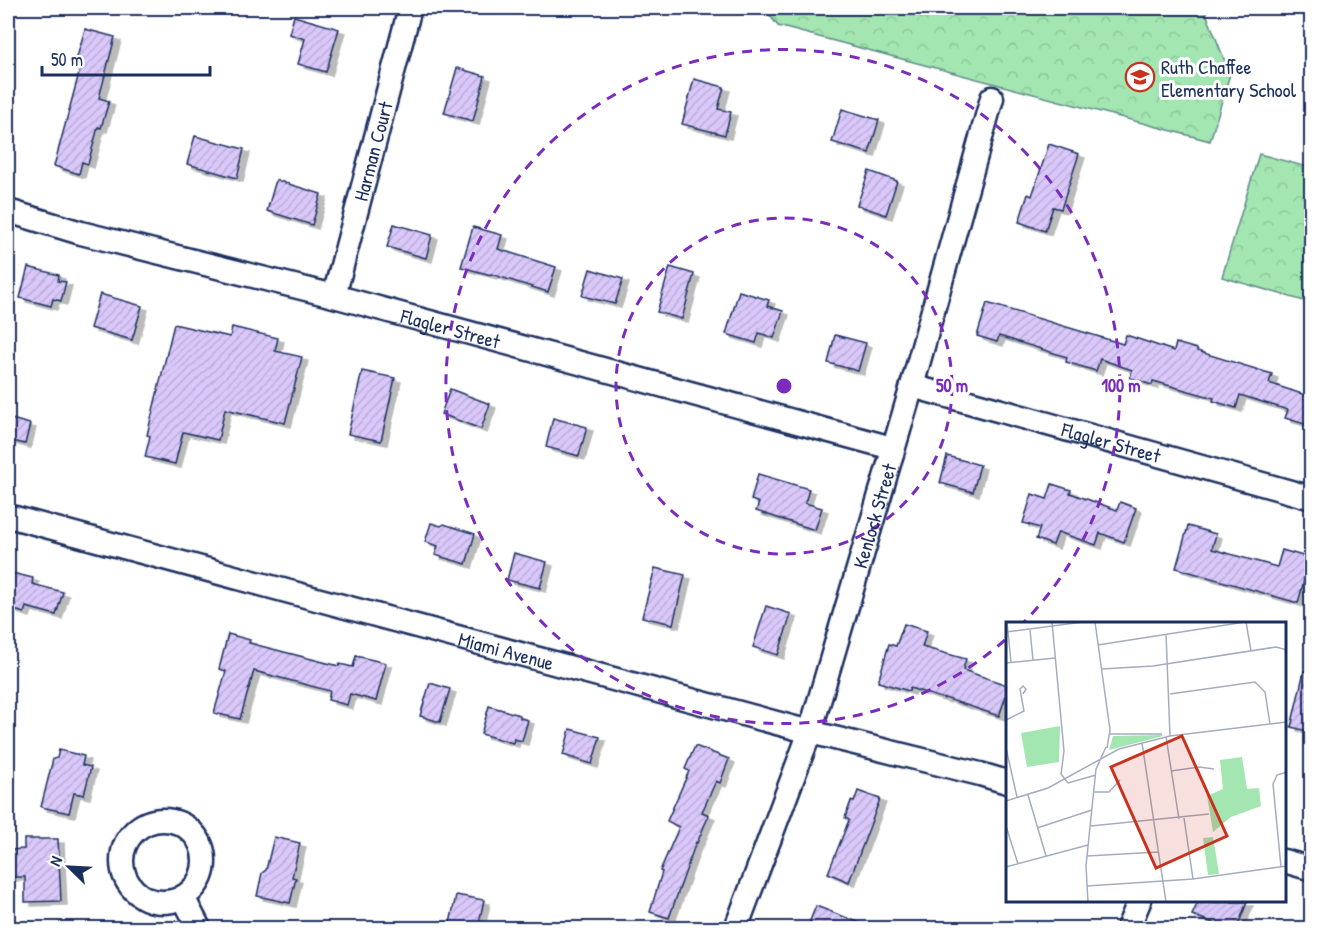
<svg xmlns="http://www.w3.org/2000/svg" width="1319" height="936" font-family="'Patrick Hand',sans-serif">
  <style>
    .forest { fill: url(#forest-crowns); stroke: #5f8a88; stroke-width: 1.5 }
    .building { fill: url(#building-hatch); stroke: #1b2f5e; stroke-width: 1.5; filter: url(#shadow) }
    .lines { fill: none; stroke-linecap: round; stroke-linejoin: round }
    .minor-casing { stroke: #1b2f5e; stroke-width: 27 }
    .minor { stroke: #fff; stroke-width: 22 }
    .ring { fill: none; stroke: #7b2cbf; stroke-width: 3; stroke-dasharray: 10 8 }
    .labels { text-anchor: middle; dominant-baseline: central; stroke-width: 6; stroke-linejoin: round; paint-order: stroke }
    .poi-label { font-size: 20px; fill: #1b2f5e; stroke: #fff; text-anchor: start }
    .street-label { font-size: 20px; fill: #1b2f5e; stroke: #fff }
    .inset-road { fill: none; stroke: #a4acbf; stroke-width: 1.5 }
    .view { fill: #c8321e; fill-opacity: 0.15; stroke: #c8321e; stroke-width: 3 }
    .inset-edge { fill: none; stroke: #1b2f5e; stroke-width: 3 }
    .centre { fill: #7b2cbf; stroke: #fff; stroke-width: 3 }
    .ring-label { font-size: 18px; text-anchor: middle; font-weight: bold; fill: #7b2cbf; stroke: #fff; stroke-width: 6; stroke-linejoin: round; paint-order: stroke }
  </style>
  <defs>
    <pattern id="forest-crowns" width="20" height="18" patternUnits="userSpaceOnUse" patternTransform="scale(1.5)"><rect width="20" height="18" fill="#a3e6b1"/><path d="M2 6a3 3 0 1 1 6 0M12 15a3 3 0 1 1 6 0" fill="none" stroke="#8cc69b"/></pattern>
    <pattern id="building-hatch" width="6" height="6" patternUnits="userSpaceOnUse" patternTransform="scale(1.5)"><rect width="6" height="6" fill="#d9c8f9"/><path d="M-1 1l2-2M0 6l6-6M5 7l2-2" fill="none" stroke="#baacd8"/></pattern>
    <filter id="shadow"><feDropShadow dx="6" dy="4" stdDeviation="0" flood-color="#0004"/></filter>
  </defs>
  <rect width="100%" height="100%" fill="#fff"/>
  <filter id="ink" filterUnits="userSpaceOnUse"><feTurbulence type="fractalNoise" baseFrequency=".0167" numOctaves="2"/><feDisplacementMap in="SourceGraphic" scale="12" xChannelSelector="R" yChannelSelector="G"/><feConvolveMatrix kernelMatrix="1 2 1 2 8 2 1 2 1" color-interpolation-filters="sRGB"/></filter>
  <g filter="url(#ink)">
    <g class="forest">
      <polygon points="764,8 1204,8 1230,74 1210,141 778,26"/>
      <polygon points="1259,154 1311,168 1311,303 1222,277"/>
    </g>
    <g class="building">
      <polygon points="294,16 339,29 326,72 298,64 305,39 289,34"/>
      <polygon points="85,29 115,37 99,98 109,101 101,128 98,127 88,164 82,162 79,174 54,166 82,62 76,61"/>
      <polygon points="457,68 485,76 473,121 444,113"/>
      <polygon points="694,79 724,87 718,109 731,112 725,135 682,124"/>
      <polygon points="842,109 879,120 869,153 832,142"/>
      <polygon points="195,136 244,149 237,178 187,164"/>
      <polygon points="1049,144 1079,154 1061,209 1053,207 1045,231 1019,222 1028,194 1032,196"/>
      <polygon points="869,171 897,181 886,215 857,205"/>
      <polygon points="276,180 321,194 312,225 267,211"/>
      <polygon points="394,224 432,235 426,258 387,247"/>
      <polygon points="473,227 502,235 498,249 556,267 548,292 491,274 491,275 461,267"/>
      <polygon points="28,267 59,275 58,281 66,282 61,301 53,299 51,306 20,298"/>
      <polygon points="670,267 694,274 682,319 657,312"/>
      <polygon points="590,269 623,279 615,304 582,296"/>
      <polygon points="739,291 769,300 767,306 783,311 774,338 759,333 756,343 726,334"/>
      <polygon points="100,294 142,306 132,340 90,328"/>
      <polygon points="987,303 1123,344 1126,335 1174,351 1176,343 1197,349 1197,351 1272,374 1269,383 1311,397 1311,426 1285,418 1288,410 1240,395 1236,408 1213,401 1214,398 1153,381 1152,385 1130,378 1132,370 1100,359 1096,371 1066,362 1067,357 999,336 997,342 977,336"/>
      <polygon points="174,324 230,337 232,327 278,338 275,351 302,357 285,423 225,409 218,440 183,432 175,464 145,457 150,436 147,435"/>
      <polygon points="835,335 866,343 858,371 828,363"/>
      <polygon points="362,371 395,378 381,441 348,434"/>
      <polygon points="450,389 490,404 481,429 441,414"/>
      <polygon points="8,418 30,424 25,444 8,440"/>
      <polygon points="553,418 587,427 579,456 546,447"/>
      <polygon points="947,456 980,465 973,492 940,483"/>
      <polygon points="758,474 809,489 805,503 822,508 815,530 756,511 759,503 751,500"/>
      <polygon points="1052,484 1071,490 1070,493 1117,510 1120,502 1136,508 1124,542 1100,533 1096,545 1058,532 1053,545 1036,539 1040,528 1023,523 1032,494 1047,499"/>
      <polygon points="431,523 441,526 444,524 475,534 466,564 435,555 438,546 425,542"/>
      <polygon points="1188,526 1216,534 1212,549 1248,559 1277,567 1282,550 1310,558 1298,603 1176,568"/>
      <polygon points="514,553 547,562 540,588 507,580"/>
      <polygon points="655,568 685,575 673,624 642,617"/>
      <polygon points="8,572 33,578 32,584 63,592 56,615 26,607 24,613 8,608"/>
      <polygon points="766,606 791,614 778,655 753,647"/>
      <polygon points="904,624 927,631 922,647 966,659 963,670 1007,685 1007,693 999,716 945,698 944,699 910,688 909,691 878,682 889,644 896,646"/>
      <polygon points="228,634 250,640 249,643 339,666 340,664 353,667 356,656 386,663 376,701 350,694 347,705 328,700 330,691 254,671 240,719 214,713 226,671 219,669"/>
      <polygon points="1304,671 1311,672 1311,732 1291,727"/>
      <polygon points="430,683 450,689 440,722 420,716"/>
      <polygon points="489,706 520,715 520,718 528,720 522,741 514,739 513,743 481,734"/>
      <polygon points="570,729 600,737 592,764 563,755"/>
      <polygon points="695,746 729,759 720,783 716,781 702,812 709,815 697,843 696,842 669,918 650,912 662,872 660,871 679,827 667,821 689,771 685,769"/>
      <polygon points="59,750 84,756 82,765 91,767 84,795 74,793 69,813 41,807 53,759 57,758"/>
      <polygon points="858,791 880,799 849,882 828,873 849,820 845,818 851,801 854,802"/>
      <polygon points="274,837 300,843 292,877 296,878 290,903 257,896 262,873 266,870"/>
      <polygon points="24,839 58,839 61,901 25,902 25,877 10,877 9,850 24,849"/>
      <polygon points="456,895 484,900 478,928 449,928"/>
      <polygon points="1198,902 1247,902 1237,928 1227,928 1192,915"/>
      <polygon points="816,906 871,927 871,928 807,928"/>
    </g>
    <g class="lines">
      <g class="minor-casing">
        <g id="minor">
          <path id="s1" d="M8 211 81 233 334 296 892 448"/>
          <path id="s2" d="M334 296 410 8"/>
          <path id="s3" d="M912 386 1312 498"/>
          <path id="s4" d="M8 516 810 732 980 774 1007 782"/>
          <circle cx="163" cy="861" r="41"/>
          <polyline points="1284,861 1312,869"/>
          <polyline points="183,897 199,928"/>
          <path id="s5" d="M736 928 810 732 912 386 992 98"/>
          <polyline points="1128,928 1139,902"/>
        </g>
      </g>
      <use href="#minor" class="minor"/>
    </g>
  </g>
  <g class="ring">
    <circle cx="784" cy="386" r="168"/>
    <path d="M1005 640A337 337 0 1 1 1024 622"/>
  </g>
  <defs>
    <g id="school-ring" transform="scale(1.5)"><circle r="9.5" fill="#fff" stroke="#c8321e" stroke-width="1.5"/><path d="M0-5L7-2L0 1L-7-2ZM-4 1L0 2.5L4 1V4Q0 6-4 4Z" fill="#c8321e"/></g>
  </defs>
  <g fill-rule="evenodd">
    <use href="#school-ring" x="1140" y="77"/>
  </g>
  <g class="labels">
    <g class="poi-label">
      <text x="1161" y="66">Ruth Chaffee<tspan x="1161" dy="23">Elementary School</tspan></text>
    </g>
    <g class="street-label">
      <text stroke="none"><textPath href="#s2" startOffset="150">Harman Court</textPath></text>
      <text stroke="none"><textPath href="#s1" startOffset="458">Flagler Street</textPath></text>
      <text stroke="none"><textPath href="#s3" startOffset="207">Flagler Street</textPath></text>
      <text stroke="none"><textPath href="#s5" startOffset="435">Kenlock Street</textPath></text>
      <text stroke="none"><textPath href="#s4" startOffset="516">Miami Avenue</textPath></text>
    </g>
  </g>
  <g transform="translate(1006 622)">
    <rect width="280" height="280" fill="#fff"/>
    <path d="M236 135 241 167 253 166 255 184 225 195 207 210 201 174 217 167 214 138ZM207 215 213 252 202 253 197 216Z" fill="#a3e6b1"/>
    <path d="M54 104 53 140 21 145 15 111ZM107 114 156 113 157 114 103 128Z" fill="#a3e6b1"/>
    <path d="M37 112 40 131H34L25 127 20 117Z" fill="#a3e6b1"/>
    <path class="inset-road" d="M1 0 5 40M46 0 58 129 55 152 62 161 90 153M89 0 104 108 101 126M240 0 245 29M24 8 27 38M0 10 77 0M160 12 164 114M92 23 239 0M0 41 49 36M96 47 147 44 270 25 281 28M164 72 249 60 259 70 264 102M0 98 18 89 14 67 17 64 20 67 17 72M104 112H156M160 115 173 197M136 121 160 280M0 126 11 175M165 149 193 145 208 147M88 170H103L114 158M22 173 40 234M0 179 42 166 113 127 164 114 281 100M178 196 187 257M0 204 12 242M85 204 203 192M31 206 86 188M81 234 153 230M0 245 82 223M275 245 267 162 271 153 281 150M81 264 187 257 281 244M82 280 80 244 90 147 100 125"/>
    <path class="view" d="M176 114 221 214 150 246 105 145Z"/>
    <rect width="280" height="280" class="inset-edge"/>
  </g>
  <circle cx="784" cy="386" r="9" class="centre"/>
  <g class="ring-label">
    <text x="952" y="392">50 m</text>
    <text x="1121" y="392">100 m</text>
  </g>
  <rect width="1319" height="936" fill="none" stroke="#fff" stroke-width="30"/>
  <rect x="15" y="15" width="1289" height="906" fill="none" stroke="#1b2f5e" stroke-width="2" filter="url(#ink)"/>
  <g transform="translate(69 867) rotate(294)" stroke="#ffffff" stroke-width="4.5" paint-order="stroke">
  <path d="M0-4.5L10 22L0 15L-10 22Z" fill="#1b2f5e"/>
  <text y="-9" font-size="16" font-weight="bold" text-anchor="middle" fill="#1b2f5e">N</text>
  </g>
  <path d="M42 66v9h168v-9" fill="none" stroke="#1b2f5e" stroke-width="3"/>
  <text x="51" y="66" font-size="18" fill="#1b2f5e" stroke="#ffffff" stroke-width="4.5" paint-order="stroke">50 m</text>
</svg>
